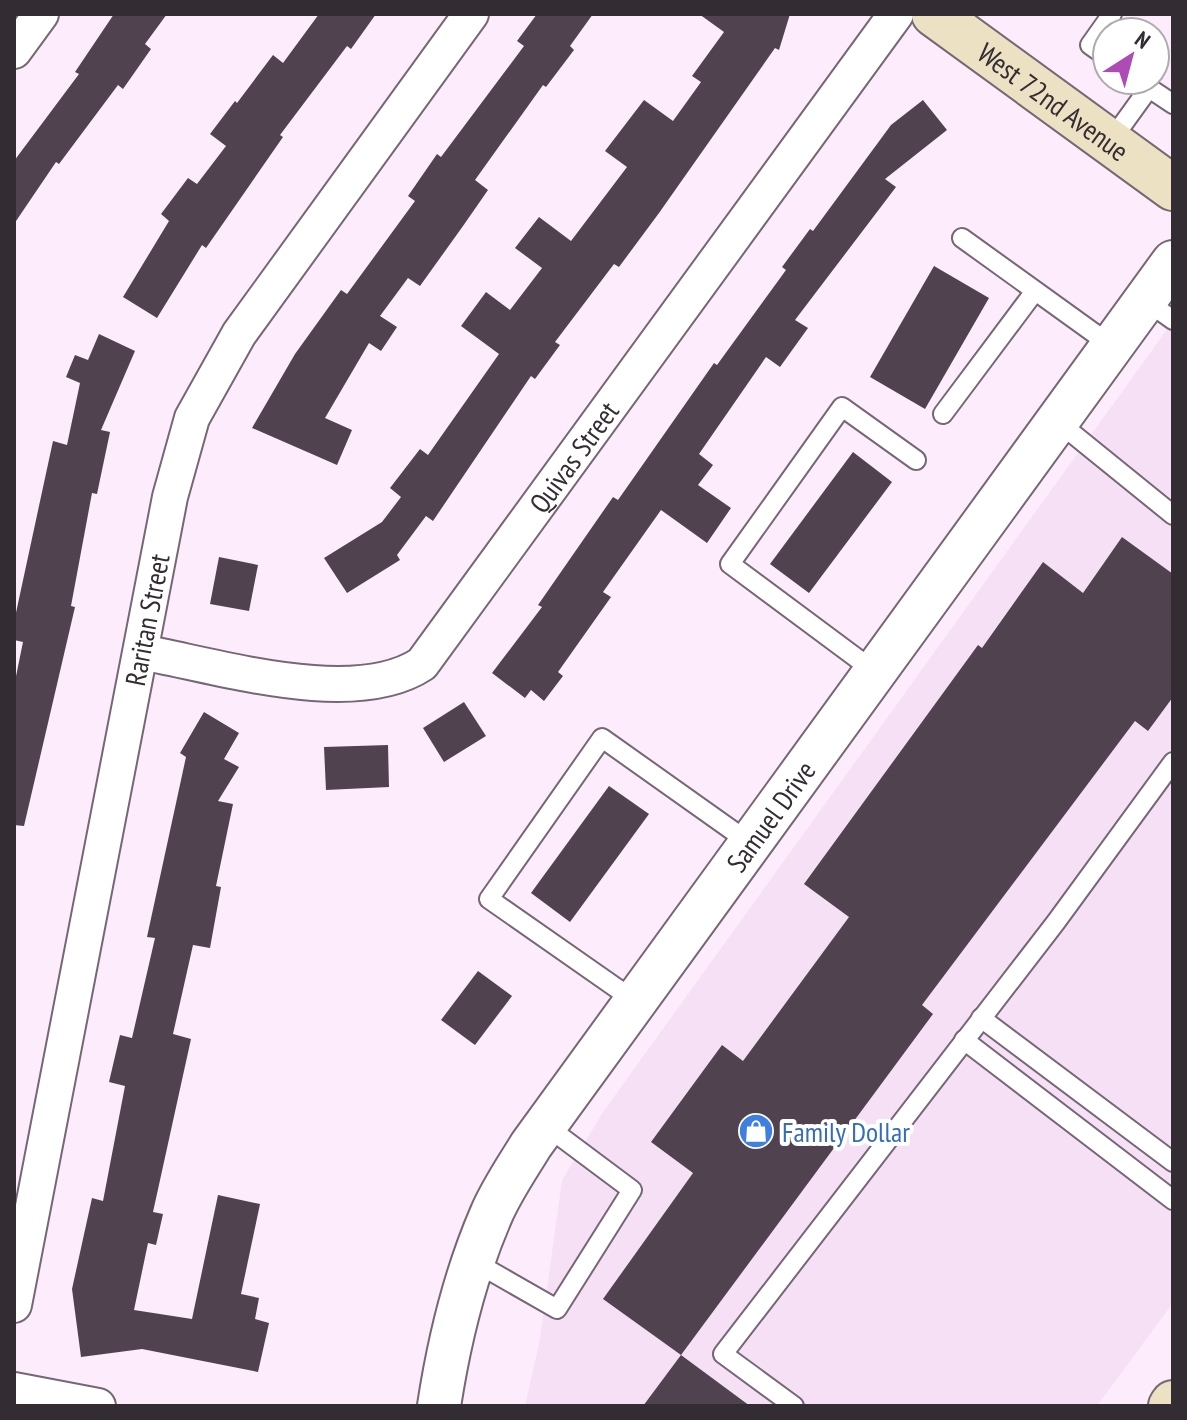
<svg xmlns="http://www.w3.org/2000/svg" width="1187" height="1420" font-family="'PT Sans Narrow',sans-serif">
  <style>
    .built { fill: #f6e0f5 }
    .building { fill: #50434f }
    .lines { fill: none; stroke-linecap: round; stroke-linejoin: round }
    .service-casing { stroke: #756774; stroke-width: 22 }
    .minor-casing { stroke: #756774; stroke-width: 38 }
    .tertiary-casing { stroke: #756774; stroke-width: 46 }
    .secondary-casing { stroke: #756774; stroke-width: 48 }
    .service { stroke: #fff; stroke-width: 18 }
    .minor { stroke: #fff; stroke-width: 34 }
    .tertiary { stroke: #fff; stroke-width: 42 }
    .secondary { stroke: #ece1c3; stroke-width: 44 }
    .labels { text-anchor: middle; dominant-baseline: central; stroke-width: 8; stroke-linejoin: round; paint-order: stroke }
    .street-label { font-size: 28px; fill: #332d33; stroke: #fff }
    .shop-label { font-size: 28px; fill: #366cbe; stroke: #fff; text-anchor: start }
  </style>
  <rect width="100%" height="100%" fill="#fdedfc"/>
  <polygon class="built" points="1173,321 1173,1303 1097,1406 525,1406 540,1339 562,1180 603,1112"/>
  <g class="building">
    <polygon points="114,14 167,14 145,44 151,49 123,89 118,85 59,164 56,162 14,224 14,161 79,74 75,72"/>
    <polygon points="319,14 376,14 351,49 347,46 280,135 283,137 206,248 202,245 157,318 123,297 169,221 161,214 188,178 197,184 226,146 210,134 235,101 237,103 273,55 283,63"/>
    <polygon points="537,14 593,14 570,46 574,50 546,87 543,85 475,180 488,190 463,226 420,286 408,278 380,316 397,327 381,351 369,343 325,418 352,430 337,465 252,428 295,354 341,290 347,294 415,201 408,196 437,154 441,157 524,46 517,41"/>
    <polygon points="699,14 790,14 779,50 775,48 659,213 619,267 614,264 555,342 560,345 535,379 531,376 433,521 426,516 397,555 400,560 347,593 324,558 382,522 401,497 390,488 420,449 428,455 499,354 461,326 486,292 510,310 542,268 515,248 539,217 571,241 627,167 605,151 644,100 673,121 701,82 692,76 724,32"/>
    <polygon points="923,100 947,130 885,179 896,187 795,320 808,328 780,367 766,357 699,454 713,465 698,485 731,508 707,543 661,510 603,592 611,597 558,672 563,676 544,701 531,690 525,698 492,673 542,607 538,605 613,497 618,500 714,363 717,365 786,270 782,267 810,229 813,231 891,125"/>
    <polygon points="934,266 989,298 925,409 870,377"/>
    <polygon points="99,334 135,351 101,430 110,432 97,494 92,493 71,606 75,607 24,826 14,825 14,686 23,642 14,640 14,622 53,441 67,445 80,383 66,377 75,355 88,360"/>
    <polygon points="853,452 892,482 809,593 770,564"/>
    <polygon points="1122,537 1173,574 1173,697 1148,731 1135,721 922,1005 933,1014 681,1355 603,1299 693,1173 651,1142 722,1045 743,1061 849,917 804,884 978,645 982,648 1043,562 1083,593"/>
    <polygon points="219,557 258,565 249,611 210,604"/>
    <polygon points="464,702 486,736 444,762 423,728"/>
    <polygon points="204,712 239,733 224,759 239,767 218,801 233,804 216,886 221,887 210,948 193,945 173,1034 191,1039 153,1212 163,1214 156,1245 148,1243 134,1310 192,1319 218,1195 260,1204 241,1294 259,1298 255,1319 269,1323 258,1372 142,1349 81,1357 72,1289 92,1198 103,1201 125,1086 109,1082 120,1035 132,1038 155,938 147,937 186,757 180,753"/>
    <polygon points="388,745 389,787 326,790 324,747"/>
    <polygon points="609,786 649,814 570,922 531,893"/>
    <polygon points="478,971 512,996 475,1045 441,1020"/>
    <polygon points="681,1355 750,1406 643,1406"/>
  </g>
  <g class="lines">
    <g class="service-casing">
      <g id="service">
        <polyline points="1107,57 1090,45 1112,14"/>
        <polyline points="1149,88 1173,104"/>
        <polyline points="1110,142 1149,88 1139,80"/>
        <polyline points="962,238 1112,346"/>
        <polyline points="1145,300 1173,320"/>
        <polyline points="943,414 1035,291"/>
        <polyline points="1057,421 1173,515"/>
        <polyline points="874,671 730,564 842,407 916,460"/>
        <polyline points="635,1001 489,899 602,738 750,843"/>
        <polyline points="981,1018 1173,1162"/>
        <polyline points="964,1040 1173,1200"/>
        <polyline points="473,1261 557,1309 632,1190 545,1125"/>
        <polyline points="794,1406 723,1354 1056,922 1173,762"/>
      </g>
    </g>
    <g class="minor-casing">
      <g id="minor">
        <polyline points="14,51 41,14"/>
        <path id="s1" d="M141 652C218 666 354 709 422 664L896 14"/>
        <path id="s2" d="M14 1305 170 497 192 418 239 334 471 14"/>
        <polyline points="14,1390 98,1406"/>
      </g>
    </g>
    <g class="tertiary-casing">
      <g id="tertiary">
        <path id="s3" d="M439 1406C449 1341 465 1275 491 1215 501 1191 517 1168 531 1145L1173 262"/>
      </g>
    </g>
    <g class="secondary-casing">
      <g id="secondary">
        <path id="s4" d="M934 14 1173 188"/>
        <polyline points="1171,1406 1173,1403"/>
      </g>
    </g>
    <use href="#service" class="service"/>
    <use href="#minor" class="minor"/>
    <use href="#tertiary" class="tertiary"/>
    <use href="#secondary" class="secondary"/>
  </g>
  <defs>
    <g id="shop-disc" transform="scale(1.8)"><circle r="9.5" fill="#3f7fe0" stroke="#fff"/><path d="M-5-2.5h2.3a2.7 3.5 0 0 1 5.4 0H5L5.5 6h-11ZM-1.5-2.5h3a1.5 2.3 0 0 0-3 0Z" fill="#fff"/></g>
  </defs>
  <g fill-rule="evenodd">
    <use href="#shop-disc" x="756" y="1131"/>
  </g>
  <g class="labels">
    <g class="street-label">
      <text stroke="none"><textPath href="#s4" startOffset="148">West 72nd Avenue</textPath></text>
      <text stroke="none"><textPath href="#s1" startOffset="544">Quivas Street</textPath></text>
      <text stroke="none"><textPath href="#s2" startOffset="698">Raritan Street</textPath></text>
      <text stroke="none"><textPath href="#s3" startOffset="686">Samuel Drive</textPath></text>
    </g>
    <g class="shop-label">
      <text x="782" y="1131">Family Dollar</text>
    </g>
  </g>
  <rect width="1187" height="1420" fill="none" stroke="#332d33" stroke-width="32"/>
  <g transform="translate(1131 56) rotate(36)"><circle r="38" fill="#ffffff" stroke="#adabad" stroke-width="2"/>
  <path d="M0-6L14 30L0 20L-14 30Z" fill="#ad4cb4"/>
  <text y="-12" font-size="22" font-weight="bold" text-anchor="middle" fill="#332d33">N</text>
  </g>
</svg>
